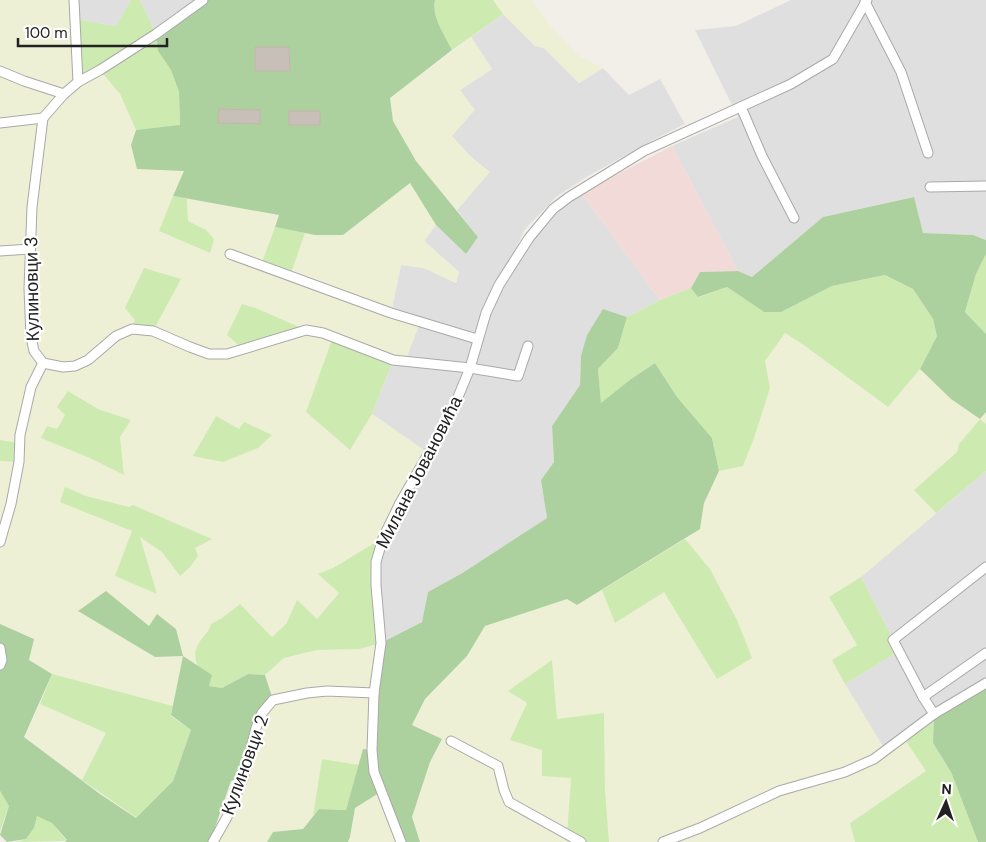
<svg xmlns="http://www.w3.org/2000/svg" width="986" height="842" font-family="'DM Sans',sans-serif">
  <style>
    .residential { fill: #e0dfdf }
    .commercial { fill: #f2dad9 }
    .farmland { fill: #eef0d5; fill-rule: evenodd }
    .grass { fill: #cdebb0 }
    .forest { fill: #add19e }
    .building { fill: #c7bfb8; stroke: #c4b6ab }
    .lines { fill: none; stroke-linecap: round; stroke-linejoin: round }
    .street-casing { stroke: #a9a9a9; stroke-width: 11 }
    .street { stroke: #fff; stroke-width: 9 }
    .labels { text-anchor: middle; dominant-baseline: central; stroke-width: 4.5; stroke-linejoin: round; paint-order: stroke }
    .street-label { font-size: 18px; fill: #222; stroke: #fff }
  </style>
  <rect width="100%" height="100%" fill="#f2efe9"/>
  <g class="residential">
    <polygon points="74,0 131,0 116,26 75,19"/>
    <polygon points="140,0 203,0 156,34"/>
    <polygon points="791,0 986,0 986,240 973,235 923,233 913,197 823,217 752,277 738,271 672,146 738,117 695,30 736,26"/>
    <polygon points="503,14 535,45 544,48 579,83 603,68 629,95 660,79 685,124 655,139 588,176 556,197 525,229 503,276 524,241 581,193 660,300 627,317 603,309 581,356 580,385 552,426 554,462 541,480 547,518 464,572 428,592 422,622 381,643 376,562 428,453 372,414 393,360 391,313 401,265 424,268 456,283 459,272 424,241 436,225 466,254 478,237 457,210 489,172 471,157 451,135 460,90 492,69 471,37"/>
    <polygon points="986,471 986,683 885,750 845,684 899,651 861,577"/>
  </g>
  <polygon class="commercial" points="672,146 738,271 700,272 691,288 660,300 581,193"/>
  <g class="farmland">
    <path d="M0 0H74L75 41 120 94 136 130 131 145 184 171 160 232 210 253 206 230 188 221 187 199 279 215 271 239 290 276 305 233 315 235 379 207 410 183 436 225 424 241 459 272 456 283 424 268 401 265 391 313 420 323 405 362 333 337 306 412 349 450 372 414 428 453 383 538 333 568 318 574 339 592 317 619 286 624 272 637 240 604 222 618 212 624 209 630 197 646 195 664 183 657 173 706 52 674 29 660 34 638 0 624V461L18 462 19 443 0 440ZM68 391 98 409 130 420 120 437 124 475 90 458 47 426 57 429 65 414ZM216 416 239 429 193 456ZM65 487 86 496 157 515 211 539 195 548 180 576 162 552 140 536 152 576 132 531ZM89 602 131 611 149 626 157 614 176 629 183 656 155 657 78 611Z"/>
    <polygon points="493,0 532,0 553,29 579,56 603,68 579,83 544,48 535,46 503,14"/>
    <polygon points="471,37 492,69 460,90 475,110 452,136 471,157 490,172 457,210 416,161 393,121 390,98"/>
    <polygon points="785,333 805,346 887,407 920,369 951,399 979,419 986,412 986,424 980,419 959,444 957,451 914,490 936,513 861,577 829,597 857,645 845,684 885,750 903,737 926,771 850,822 855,842 609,842 605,790 604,713 557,719 552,660 509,691 527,703 542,750 571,778 567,834 581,842 420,842 412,817 430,762 442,739 412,725 425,699 467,656 485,626 567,598 577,605 602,590 616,623 664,591 717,679 737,620 710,569 685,539 700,529 704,503 719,471 743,466 754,438 770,388 765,361"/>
    <polygon points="381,643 372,750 363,749 359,765 322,759 313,816 303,829 274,832 267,842 213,842 227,817 256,728 273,700 265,675 284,658 317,650 359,649"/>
    <polygon points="40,704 106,733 82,780 24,736"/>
    <polygon points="382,791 401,842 348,842 350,837 355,808"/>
  </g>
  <g class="grass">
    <polygon points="131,0 140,0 156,34 158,51 171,70 179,92 180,126 136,130 120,94 100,70 78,82 75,19 116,26"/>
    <path d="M435 0H493L503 14 452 50C445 36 431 16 435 0Z"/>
    <polygon points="173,196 187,199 188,221 206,230 214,239 210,253 159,231"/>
    <polygon points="275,227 305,233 290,276 261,265"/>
    <polygon points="986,254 986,334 965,312 976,274"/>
    <polygon points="144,268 181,279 153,331 132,329 135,320 125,308"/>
    <polygon points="885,275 913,289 933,319 937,336 920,369 888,407 805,346 785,333 765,361 770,388 754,438 743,466 719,471 712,438 677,397 655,363 631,379 601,404 598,369 618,348 627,317 660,300 691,288 699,297 727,287 764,312 781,312 832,286"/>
    <polygon points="242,304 258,309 306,330 244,350 227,335"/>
    <polygon points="333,337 393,360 372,414 350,450 306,412"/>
    <polygon points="68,391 98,409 131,420 120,437 124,475 90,458 41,438 47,426 57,429 65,415 57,407"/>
    <polygon points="216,416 239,429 244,422 272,435 258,448 223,462 193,456"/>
    <polygon points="980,419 986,424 986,471 936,513 914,490 957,452 959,444"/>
    <polygon points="0,440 19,443 19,462 0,461"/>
    <polygon points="65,487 86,496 129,507 133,505 212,539 195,548 198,556 190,567 180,576 162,552 140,537 157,594 115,576 132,531 60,502"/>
    <path d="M383 538 376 562 381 643 359 649 317 650 284 658 265 675 248 674 222 688 209 686C201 673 189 659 199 643 203 636 209 632 211 624L222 618 240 604 272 637 286 624 297 600 317 619 339 593 318 574 333 568Z"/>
    <polygon points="685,539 710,569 737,620 752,658 717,679 664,592 615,623 602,590"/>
    <polygon points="861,577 899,651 845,684 832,660 857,645 829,597"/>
    <polygon points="552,660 557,719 604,713 605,790 609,842 581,842 567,834 571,778 542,776 542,750 510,740 527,703 508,691"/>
    <polygon points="52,674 173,706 171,716 191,730 173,781 137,818 82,780 106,733 40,704"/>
    <polygon points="934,714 933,743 951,772 978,842 855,842 850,823 926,771 903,737"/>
    <polygon points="322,759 359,765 346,810 319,809 313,816"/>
    <polygon points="0,791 9,806 0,831"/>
    <polygon points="37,815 52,823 67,841 16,842 26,839 34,828"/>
  </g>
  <g class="forest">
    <path d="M203 0H435C431 16 445 36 452 50L390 98 393 121 416 161 478 237 466 254 436 225 410 183 343 235H315L275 227 279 215 173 196 184 171 137 169 131 145 136 130 180 125 179 92 171 70 158 51 156 34Z"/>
    <polygon points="914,197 923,233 973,235 986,240 986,254 976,274 965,312 986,334 986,412 980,419 951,399 920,369 937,336 933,319 913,289 885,275 832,286 781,312 764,312 727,287 698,297 691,288 700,272 738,271 752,277 823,217"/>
    <polygon points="603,309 627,317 618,348 598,369 601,403 631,379 655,363 677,397 712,438 719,471 704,503 700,529 577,605 567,599 485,626 467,656 425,699 412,725 442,739 430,762 412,817 420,842 401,842 382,791 355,808 350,837 348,842 267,842 273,832 303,829 319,809 346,810 363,749 372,750 381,643 422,622 428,592 464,572 547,518 541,480 554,462 552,426 580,385 581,356 587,335"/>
    <polygon points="106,591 149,626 157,614 176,629 183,656 212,675 209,686 222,688 248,674 265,675 273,700 262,713 244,776 231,781 210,842 65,842 67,840 52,823 37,816 34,828 26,839 7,842 0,835 9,806 0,791 0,624 34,639 29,660 52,674 24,737 100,794 136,818 173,781 191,730 171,715 183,656 155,657 78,611"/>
    <polygon points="986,683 986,842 978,842 951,772 933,743 934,714"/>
  </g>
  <g class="building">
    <polygon points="255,47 289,47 290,71 255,71"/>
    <polygon points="219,109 260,110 260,124 218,123"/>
    <rect x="289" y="111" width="31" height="14"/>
  </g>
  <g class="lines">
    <g class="street-casing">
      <g id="street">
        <polyline points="74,0 78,82"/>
        <polyline points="865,2 901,72 928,153"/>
        <polyline points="0,71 24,81 64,94"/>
        <polyline points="741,107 762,156 794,218"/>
        <polyline points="0,123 43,118 64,94 78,82 100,70 156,34 203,0"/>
        <polyline points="930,187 986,186"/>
        <polyline points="0,251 30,249"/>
        <polyline points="230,254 391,313 477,339"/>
        <polyline points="43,363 63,367 75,366 88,360 116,336 132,329 153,331 190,347 209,354 227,354 306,330 323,333 393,360 470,368 518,376 528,346"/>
        <polyline points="43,363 34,351 31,337 29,289 32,207 43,118"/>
        <polyline points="0,542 11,504 19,462 20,435 31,387 43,363"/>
        <polyline points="0,648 2,660 0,665"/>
        <polyline points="923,697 986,653"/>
        <polyline points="934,714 923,697 893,640 986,567"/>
        <polyline points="451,741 498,766 504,790 509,802 581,842"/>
        <polyline points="213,842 227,817 244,776 256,728 262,713 273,700 307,693 327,691 374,693"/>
        <polyline points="401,842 374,772 372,750 374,693 381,643 376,585 376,562 383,538 400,503 451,414 470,368 486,313 499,285 529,238 553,209 569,197 644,151 791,84 833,59 867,0"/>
        <polyline points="663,842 700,828 779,791 845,772 874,759 934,714 986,683"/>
      </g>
    </g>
    <use href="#street" class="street"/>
  </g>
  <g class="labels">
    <g class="street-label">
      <text transform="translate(32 289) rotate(-91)">Кулиновци 3</text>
      <text transform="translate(419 472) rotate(-63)">Милана Јовановића</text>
      <text transform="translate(245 765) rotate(-70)">Кулиновци 2</text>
    </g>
  </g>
  <g transform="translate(946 802) rotate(3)" stroke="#ffffff" stroke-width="4" paint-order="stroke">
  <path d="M0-4L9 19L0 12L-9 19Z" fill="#222222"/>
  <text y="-8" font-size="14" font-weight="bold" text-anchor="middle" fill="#222222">N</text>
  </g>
  <path d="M18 38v8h149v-8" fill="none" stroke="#222222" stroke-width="2.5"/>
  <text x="25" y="38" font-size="15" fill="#222222" stroke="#ffffff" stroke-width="4" paint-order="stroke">100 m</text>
</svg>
